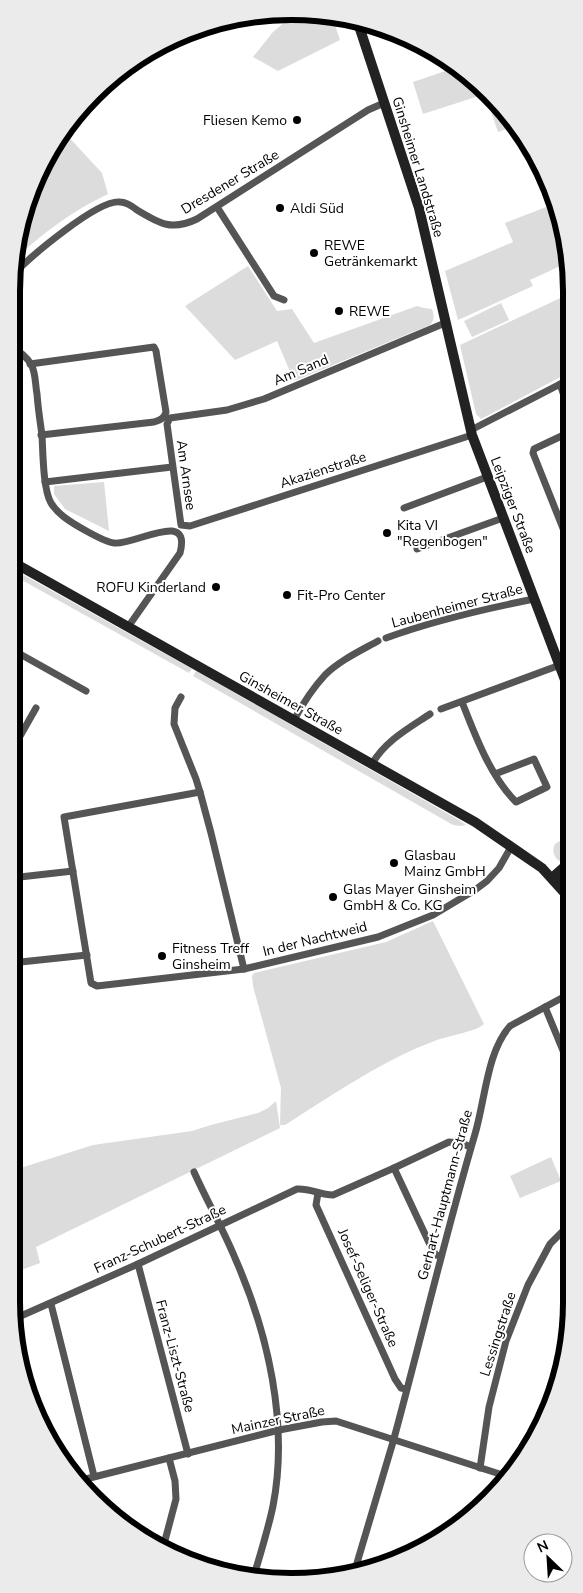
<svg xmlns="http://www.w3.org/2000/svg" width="583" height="1593" font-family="'Nunito Sans',sans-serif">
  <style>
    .green { fill: #dcdcdc }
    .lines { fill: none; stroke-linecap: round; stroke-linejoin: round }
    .minor { stroke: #555; stroke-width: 7 }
    .secondary { stroke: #222; stroke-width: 10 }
    .poi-dot { fill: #000; stroke: #fff; stroke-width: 2 }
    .labels { text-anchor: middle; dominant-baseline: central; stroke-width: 4; stroke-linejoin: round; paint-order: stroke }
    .poi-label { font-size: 14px; fill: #000; stroke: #fff; text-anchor: start }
    .street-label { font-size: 14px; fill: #000; stroke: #fff }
    .rim { fill: none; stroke: #000; stroke-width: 6 }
  </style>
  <rect width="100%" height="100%" fill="#fff"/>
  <g class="green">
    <polygon points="292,16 333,19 340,40 278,71 253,57 273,32"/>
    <polygon points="457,67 479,86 482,95 423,114 413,82"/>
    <polygon points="484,91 502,107 515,126 498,132"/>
    <path d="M64 132 102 173 108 194C74 210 43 233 16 258L21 219Z"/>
    <polygon points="554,204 569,255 569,262 530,280 533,286 458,320 445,271 513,242 505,223"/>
    <path d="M248 266 277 311 292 309 314 343 417 306 424 308 432 309C434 316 435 319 430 325L294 381 277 341 235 360 185 306Z"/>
    <polygon points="569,294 570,372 481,419 476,414 460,345"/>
    <polygon points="501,303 509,320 472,337 464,321"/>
    <polygon points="104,482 109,531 65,509 54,494 54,486"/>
    <polygon points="11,568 192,669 189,673 11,574"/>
    <polygon points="196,671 459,820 466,825 460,826 453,825 193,676"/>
    <path d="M571 834V854L559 861C553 856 552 850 555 844Z"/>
    <path d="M433 921 484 1024C478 1031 448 1036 437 1040 383 1060 334 1094 285 1125H280L281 1088 253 986 252 976 254 973 386 942Z"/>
    <polygon points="276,1101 280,1128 36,1247 40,1263 11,1274 11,1171 93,1145 192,1131 211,1125 258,1113 268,1108"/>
    <polygon points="551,1157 561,1181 520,1198 510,1176"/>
  </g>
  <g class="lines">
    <g class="minor">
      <polyline points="217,207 274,296 284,300"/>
      <path d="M14 274C30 257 98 199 120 202 126 202 132 206 137 210 160 224 172 231 197 219L368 110 384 103"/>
      <polyline points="445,323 264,399 227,410 170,418 167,424 181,525 190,526 472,435"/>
      <path d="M11 346C19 351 26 356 31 364 36 373 35 384 37 394 38 408 40 421 42 435 43 453 43 489 51 503 54 508 59 513 64 517 73 524 104 542 114 543 134 546 192 508 180 553L128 627"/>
      <path d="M30 364 154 347 156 351 166 412C164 419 160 420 154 422L41 435"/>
      <polyline points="560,384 570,413"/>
      <polyline points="471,430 570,379"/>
      <polyline points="570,432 534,449 533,453 570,546"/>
      <polyline points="45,482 172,467"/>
      <polyline points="404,508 487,477"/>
      <polyline points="417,549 503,518"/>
      <path d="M386 638C435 620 484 609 534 599"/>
      <polyline points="11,649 86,691"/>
      <polyline points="181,697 175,708 174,724 196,779 200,792 211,833 244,969"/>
      <path d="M462 702C475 735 490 776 516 802L547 787 534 759 495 774"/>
      <polyline points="441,709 560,665"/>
      <path d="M294 720C302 705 313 688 325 675 339 661 360 651 378 641"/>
      <polyline points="11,752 36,708"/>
      <path d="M372 764C385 741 409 728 430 714"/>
      <polyline points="200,792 64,817 91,983 97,986 244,969 378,937 433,915 475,890 487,881 499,868 511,847"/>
      <polyline points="11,878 73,871"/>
      <polyline points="11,963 87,955"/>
      <polyline points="545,1007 571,1070"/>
      <polyline points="394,1168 432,1249 436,1255 441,1256"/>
      <path d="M194 1172C207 1201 223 1229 235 1258 268 1333 289 1424 273 1506 268 1530 260 1555 253 1579"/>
      <polyline points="318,1193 316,1205 395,1379 401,1388 406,1389"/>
      <polyline points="138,1264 188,1454"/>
      <polyline points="51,1304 94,1476"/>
      <path d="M14 1319 138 1264 297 1189C310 1188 320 1195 333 1195L394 1168 449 1142 462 1143 470 1147"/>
      <polyline points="480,1468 489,1407 506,1341 528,1285 550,1244 572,1222"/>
      <polyline points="78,1481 279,1430 322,1422 336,1421 509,1477"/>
      <polyline points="163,1548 176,1499 175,1481 169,1458"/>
      <path d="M354 1573C367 1529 380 1486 393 1442 421 1339 445 1236 475 1134 485 1101 487 1051 510 1026L571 993"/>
    </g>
    <g class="secondary">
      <polyline points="357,20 419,208 472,435 570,693"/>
      <polyline points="11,561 475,822 542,868 571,900"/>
      <polyline points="552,878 571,861"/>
      <polyline points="552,878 571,876"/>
    </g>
  </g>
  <g class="poi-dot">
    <circle cx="297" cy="120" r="5"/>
    <circle cx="280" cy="208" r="5"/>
    <circle cx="314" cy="253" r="5"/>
    <circle cx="339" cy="311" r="5"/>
    <circle cx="387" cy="533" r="5"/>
    <circle cx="216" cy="587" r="5"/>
    <circle cx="287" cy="595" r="5"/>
    <circle cx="394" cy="863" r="5"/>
    <circle cx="333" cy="897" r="5"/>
    <circle cx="162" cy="956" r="5"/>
  </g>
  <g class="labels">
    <g class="poi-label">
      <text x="287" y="120" text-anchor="end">Fliesen Kemo</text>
      <text x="290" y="208">Aldi Süd</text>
      <text x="324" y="245">REWE<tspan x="324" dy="16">Getränkemarkt</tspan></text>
      <text x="349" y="311">REWE</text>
      <text x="397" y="525">Kita VI<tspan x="397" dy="16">"Regenbogen"</tspan></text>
      <text x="206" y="587" text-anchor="end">ROFU Kinderland</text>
      <text x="297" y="595">Fit-Pro Center</text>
      <text x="404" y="855">Glasbau<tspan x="404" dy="16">Mainz GmbH</tspan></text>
      <text x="343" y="889">Glas Mayer Ginsheim<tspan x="343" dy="16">GmbH &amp; Co. KG</tspan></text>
      <text x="172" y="948">Fitness Treff<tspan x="172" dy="16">Ginsheim</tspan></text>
    </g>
    <g class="street-label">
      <text transform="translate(418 167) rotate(73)">Ginsheimer Landstraße</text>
      <text transform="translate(230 182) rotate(-31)">Dresdener Straße</text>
      <text transform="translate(301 370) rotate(-23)">Am Sand</text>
      <text transform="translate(323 470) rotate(-18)">Akazienstraße</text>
      <text transform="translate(186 475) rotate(82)">Am Arnsee</text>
      <text transform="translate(513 505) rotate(69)">Leipziger Straße</text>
      <text transform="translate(457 606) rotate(-15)">Laubenheimer Straße</text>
      <text transform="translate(291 703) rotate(29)">Ginsheimer Straße</text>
      <text transform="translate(315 939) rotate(-14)">In der Nachtweid</text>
      <text transform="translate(445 1195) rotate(-75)">Gerhart-Hauptmann-Straße</text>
      <text transform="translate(160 1239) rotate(-25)">Franz-Schubert-Straße</text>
      <text transform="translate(368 1288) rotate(66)">Josef-Seliger-Straße</text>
      <text transform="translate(498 1334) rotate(-72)">Lessingstraße</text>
      <text transform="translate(175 1356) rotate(75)">Franz-Liszt-Straße</text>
      <text transform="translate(278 1420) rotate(-12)">Mainzer Straße</text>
    </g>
  </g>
  <path d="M0 0H583V1593H0ZM291 20H292A271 271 0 0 1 563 291V1302A271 271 0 0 1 292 1573H291A271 271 0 0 1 20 1302V291A271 271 0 0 1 291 20Z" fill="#ebebeb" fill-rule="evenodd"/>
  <path class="rim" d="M291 20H292A271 271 0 0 1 563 291V1302A271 271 0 0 1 292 1573H291A271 271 0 0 1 20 1302V291A271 271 0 0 1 291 20Z"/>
  <g transform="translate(548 1558) rotate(335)"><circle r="24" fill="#ffffff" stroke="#999999"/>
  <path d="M0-4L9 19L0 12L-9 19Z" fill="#000000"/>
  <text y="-8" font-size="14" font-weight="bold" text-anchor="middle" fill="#000000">N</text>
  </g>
</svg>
